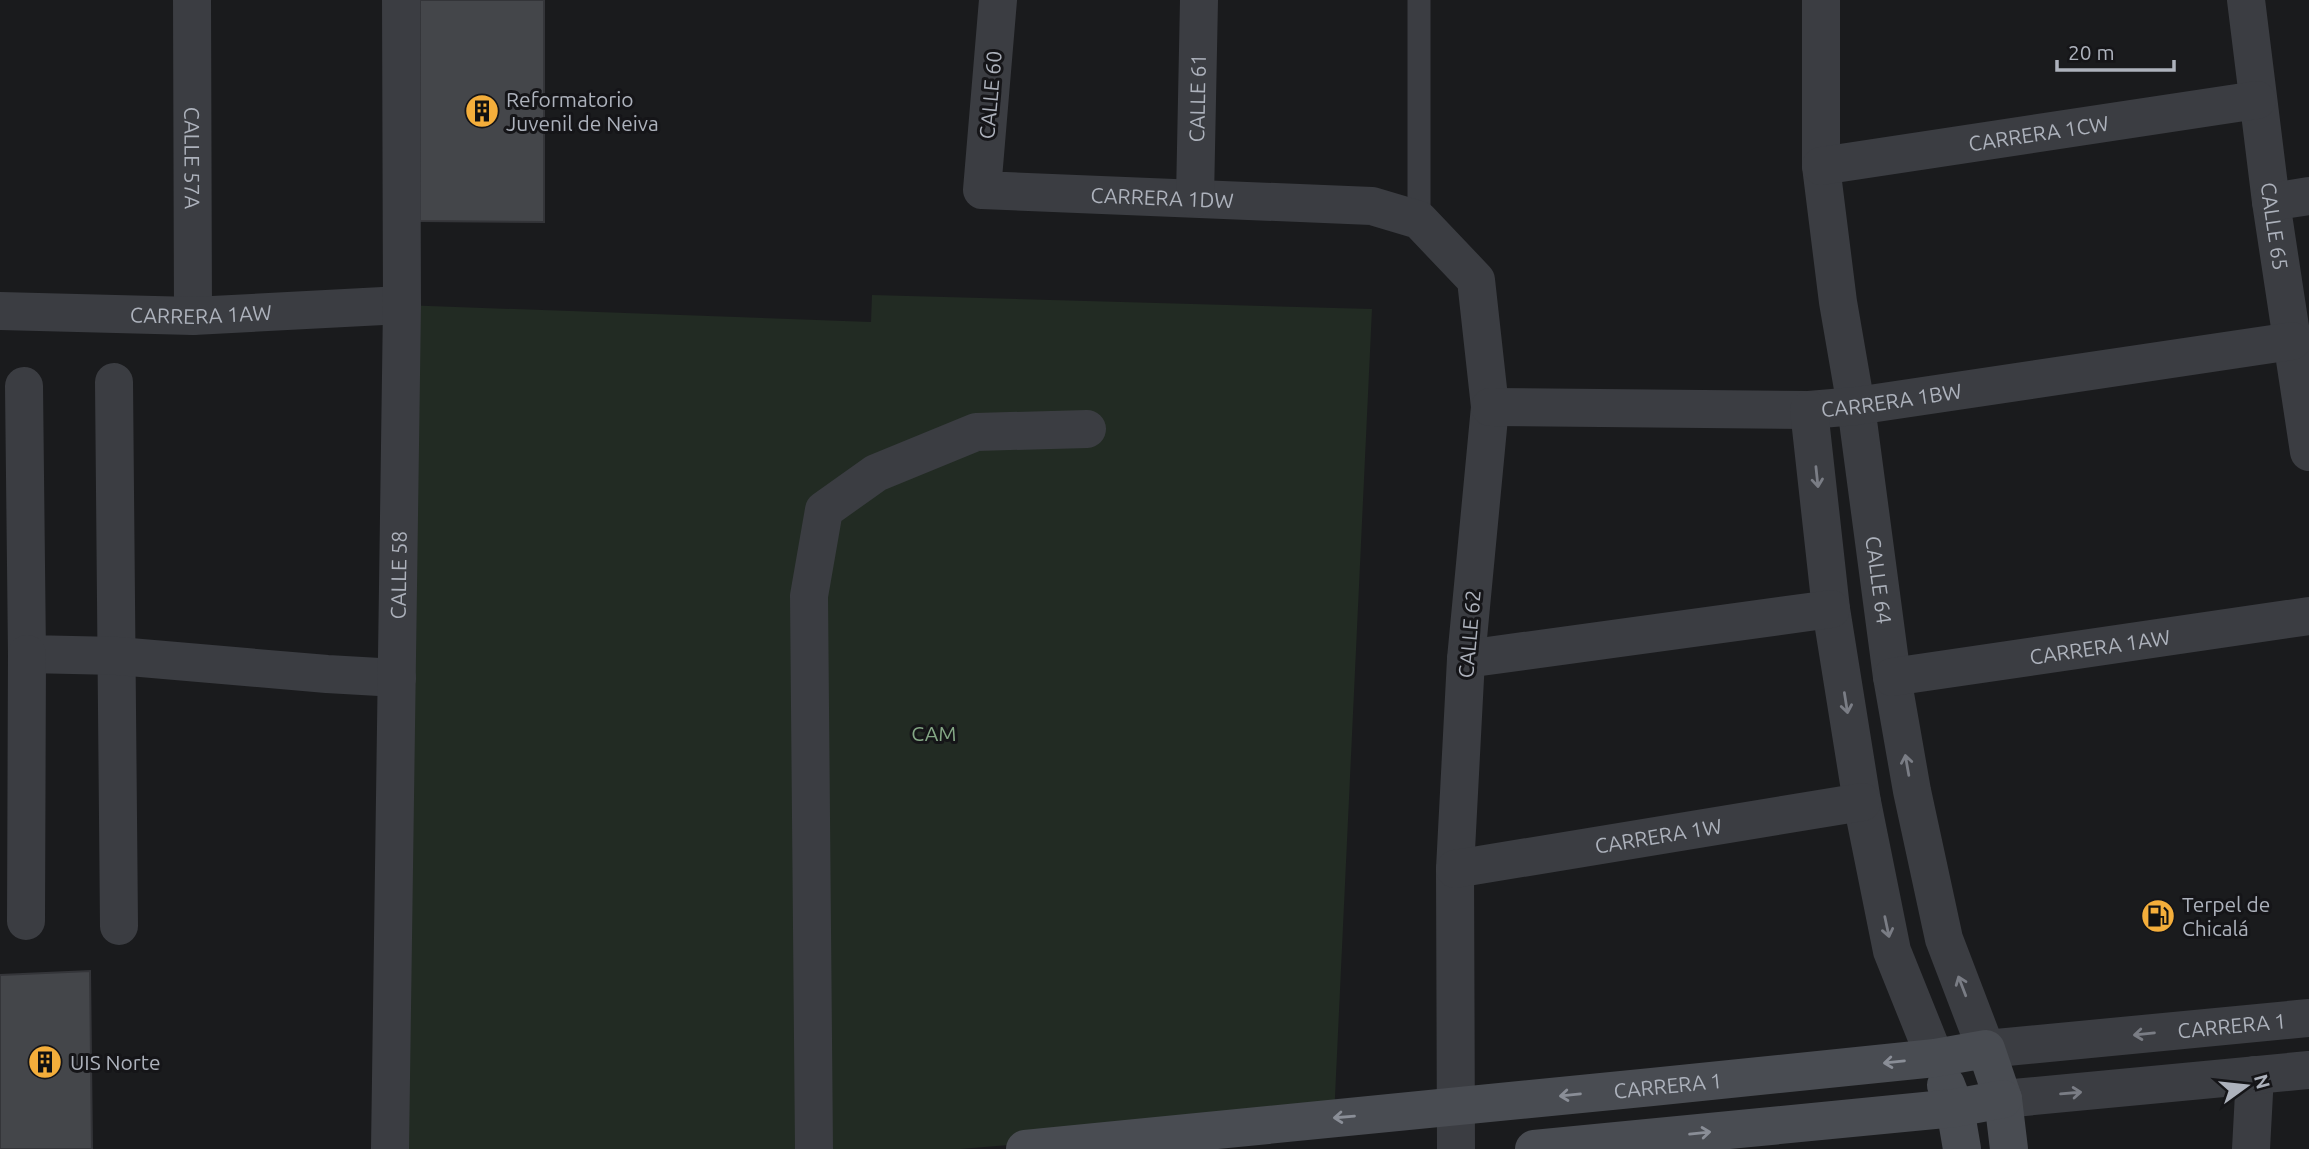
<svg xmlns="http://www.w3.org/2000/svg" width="2309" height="1149" font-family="Ubuntu,sans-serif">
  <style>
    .green { fill: #222b23 }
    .building { fill: #44464a; stroke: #343539; stroke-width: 2 }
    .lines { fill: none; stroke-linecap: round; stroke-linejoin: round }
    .service { stroke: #3b3d42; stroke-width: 23 }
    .minor { stroke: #3b3d42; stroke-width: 38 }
    .tertiary { stroke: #3b3d42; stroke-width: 38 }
    .secondary { stroke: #494c52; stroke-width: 38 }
    .oneway { stroke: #7a7d85 }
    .oneway2 { stroke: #8a8e97 }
    .labels { text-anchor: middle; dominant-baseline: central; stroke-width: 6; stroke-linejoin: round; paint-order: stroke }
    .street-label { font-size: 21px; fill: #adb2bc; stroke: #151518 }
    .poi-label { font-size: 21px; fill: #adb2bc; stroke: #151518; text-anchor: start }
    .park-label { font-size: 21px; fill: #84a785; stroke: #151518 }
  </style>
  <rect width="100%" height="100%" fill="#1a1b1d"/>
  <polygon class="green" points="872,295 1372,309 1334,1118 960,1149 391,1149 402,305 871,322"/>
  <g class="building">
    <polygon points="420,0 544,0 544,222 420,221"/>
    <polygon points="90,971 92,1149 0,1149 0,975"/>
  </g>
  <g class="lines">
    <polyline class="service" points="1419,0 1419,220"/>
    <g class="minor">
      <path id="s1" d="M192 0 193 316"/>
      <path id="s2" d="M998 0 982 190 1372 206 1419 220 1476 280 1490 407 1466 659 1455 869 1456 1149"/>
      <path id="s3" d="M1821 0V166L1838 302 1856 406 1892 677 1912 791 1944 939 1986 1049"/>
      <path id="s4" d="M2246 0 2271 202 2309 452"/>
      <path id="s5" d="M1821 166 2257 100"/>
      <path id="s6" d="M1195 198 1199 0"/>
      <polyline points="2271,202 2309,196"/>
      <path id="s7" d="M0 311 193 316 402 305"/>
      <polyline points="114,382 119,926"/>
      <polyline points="24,386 27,654 118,656 327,674 397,678"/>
      <path id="s8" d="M1490 407 1809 410 1856 406 2292 341"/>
      <polyline points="1809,410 1831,609 1862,802 1892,951 1935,1058"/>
      <polyline points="1466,659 1831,609"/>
      <path id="s9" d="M1892 677 2309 616"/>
      <path id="s10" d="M1455 869 1862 802"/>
      <polyline points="26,921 27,654"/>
      <path id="s11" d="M390 1149 402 305 401 0"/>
      <polyline points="814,1149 809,596 824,510 876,473 976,432 1087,429"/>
      <polyline points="2251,1149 2255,1075"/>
    </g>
    <g class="tertiary">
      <path id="s12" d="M1986 1049 2309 1018"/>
      <polyline points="2003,1099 2309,1070"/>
    </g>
    <g class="secondary">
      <polyline points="1946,1085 1955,1108 1962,1149"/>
      <path id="s13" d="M1025 1149 1652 1087 1935 1058 1986 1049 2003 1099 2009 1149"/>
      <polyline points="1534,1149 1955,1108 2003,1099"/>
    </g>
  </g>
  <defs><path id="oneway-shaft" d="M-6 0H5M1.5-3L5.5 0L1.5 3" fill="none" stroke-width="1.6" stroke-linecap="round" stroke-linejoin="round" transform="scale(1.75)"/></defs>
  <g class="oneway">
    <use href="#oneway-shaft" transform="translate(1817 477) rotate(84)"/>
    <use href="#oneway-shaft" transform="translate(1846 703) rotate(81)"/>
    <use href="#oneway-shaft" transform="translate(1907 765) rotate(-100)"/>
    <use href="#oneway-shaft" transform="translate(1887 927) rotate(78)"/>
    <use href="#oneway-shaft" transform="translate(1962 986) rotate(-111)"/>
    <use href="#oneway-shaft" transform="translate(2144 1034) rotate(174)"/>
    <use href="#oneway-shaft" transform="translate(2071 1093) rotate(-5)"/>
  </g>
  <g class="oneway2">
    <use href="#oneway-shaft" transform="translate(1894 1062) rotate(174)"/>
    <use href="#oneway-shaft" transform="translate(1570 1095) rotate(174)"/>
    <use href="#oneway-shaft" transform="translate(1344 1117) rotate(175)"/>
    <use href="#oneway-shaft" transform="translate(1700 1133) rotate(-6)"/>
  </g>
  <defs>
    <g id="building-disc" transform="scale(1.75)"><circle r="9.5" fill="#f4ae3b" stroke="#151518"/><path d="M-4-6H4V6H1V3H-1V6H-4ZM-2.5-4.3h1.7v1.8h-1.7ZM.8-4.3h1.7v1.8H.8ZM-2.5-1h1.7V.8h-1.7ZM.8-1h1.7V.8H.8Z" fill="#111"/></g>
    <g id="fuel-disc" transform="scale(1.75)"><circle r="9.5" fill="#f4ae3b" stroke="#151518"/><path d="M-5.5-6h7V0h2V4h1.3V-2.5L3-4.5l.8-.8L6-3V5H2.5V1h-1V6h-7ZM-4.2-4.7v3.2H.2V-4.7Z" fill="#111"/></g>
  </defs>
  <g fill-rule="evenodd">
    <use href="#building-disc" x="482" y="111"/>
    <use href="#fuel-disc" x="2158" y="916"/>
    <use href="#building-disc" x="45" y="1062"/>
  </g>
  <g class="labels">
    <g class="street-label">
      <text transform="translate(990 95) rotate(-85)">CALLE 60</text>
      <text stroke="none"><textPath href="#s6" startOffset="100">CALLE 61</textPath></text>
      <text stroke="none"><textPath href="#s5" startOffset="220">CARRERA 1CW</textPath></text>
      <text stroke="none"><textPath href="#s1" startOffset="158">CALLE 57A</textPath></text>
      <text stroke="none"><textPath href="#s2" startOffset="371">CARRERA 1DW</textPath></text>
      <text stroke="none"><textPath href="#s4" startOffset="228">CALLE 65</textPath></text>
      <text stroke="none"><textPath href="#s7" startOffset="201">CARRERA 1AW</textPath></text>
      <text stroke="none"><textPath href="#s8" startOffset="402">CARRERA 1BW</textPath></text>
      <text stroke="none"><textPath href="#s11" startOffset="574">CALLE 58</textPath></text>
      <text stroke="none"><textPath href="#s3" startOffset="584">CALLE 64</textPath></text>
      <text transform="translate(1469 634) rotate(-85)">CALLE 62</text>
      <text stroke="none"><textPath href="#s9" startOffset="210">CARRERA 1AW</textPath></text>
      <text stroke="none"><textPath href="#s10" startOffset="206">CARRERA 1W</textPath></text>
      <text stroke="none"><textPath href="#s12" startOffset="247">CARRERA 1</textPath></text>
      <text stroke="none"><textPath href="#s13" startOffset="646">CARRERA 1</textPath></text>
    </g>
    <g class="poi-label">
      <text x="506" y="99">Reformatorio<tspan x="506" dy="24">Juvenil de Neiva</tspan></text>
      <text x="2182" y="904">Terpel de<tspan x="2182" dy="24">Chicalá</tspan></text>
      <text x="70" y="1062">UIS Norte</text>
    </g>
    <g class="park-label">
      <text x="934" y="733">CAM</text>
    </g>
  </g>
  <g transform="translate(2246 1086) rotate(75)" stroke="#151518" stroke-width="5" paint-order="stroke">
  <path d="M0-5L12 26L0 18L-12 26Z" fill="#adb2bc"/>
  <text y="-10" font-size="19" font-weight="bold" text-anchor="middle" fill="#adb2bc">N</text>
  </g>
  <path d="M2057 60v10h117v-10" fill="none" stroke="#adb2bc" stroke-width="3.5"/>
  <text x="2068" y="60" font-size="21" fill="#adb2bc" stroke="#151518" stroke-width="5" paint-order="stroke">20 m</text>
</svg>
